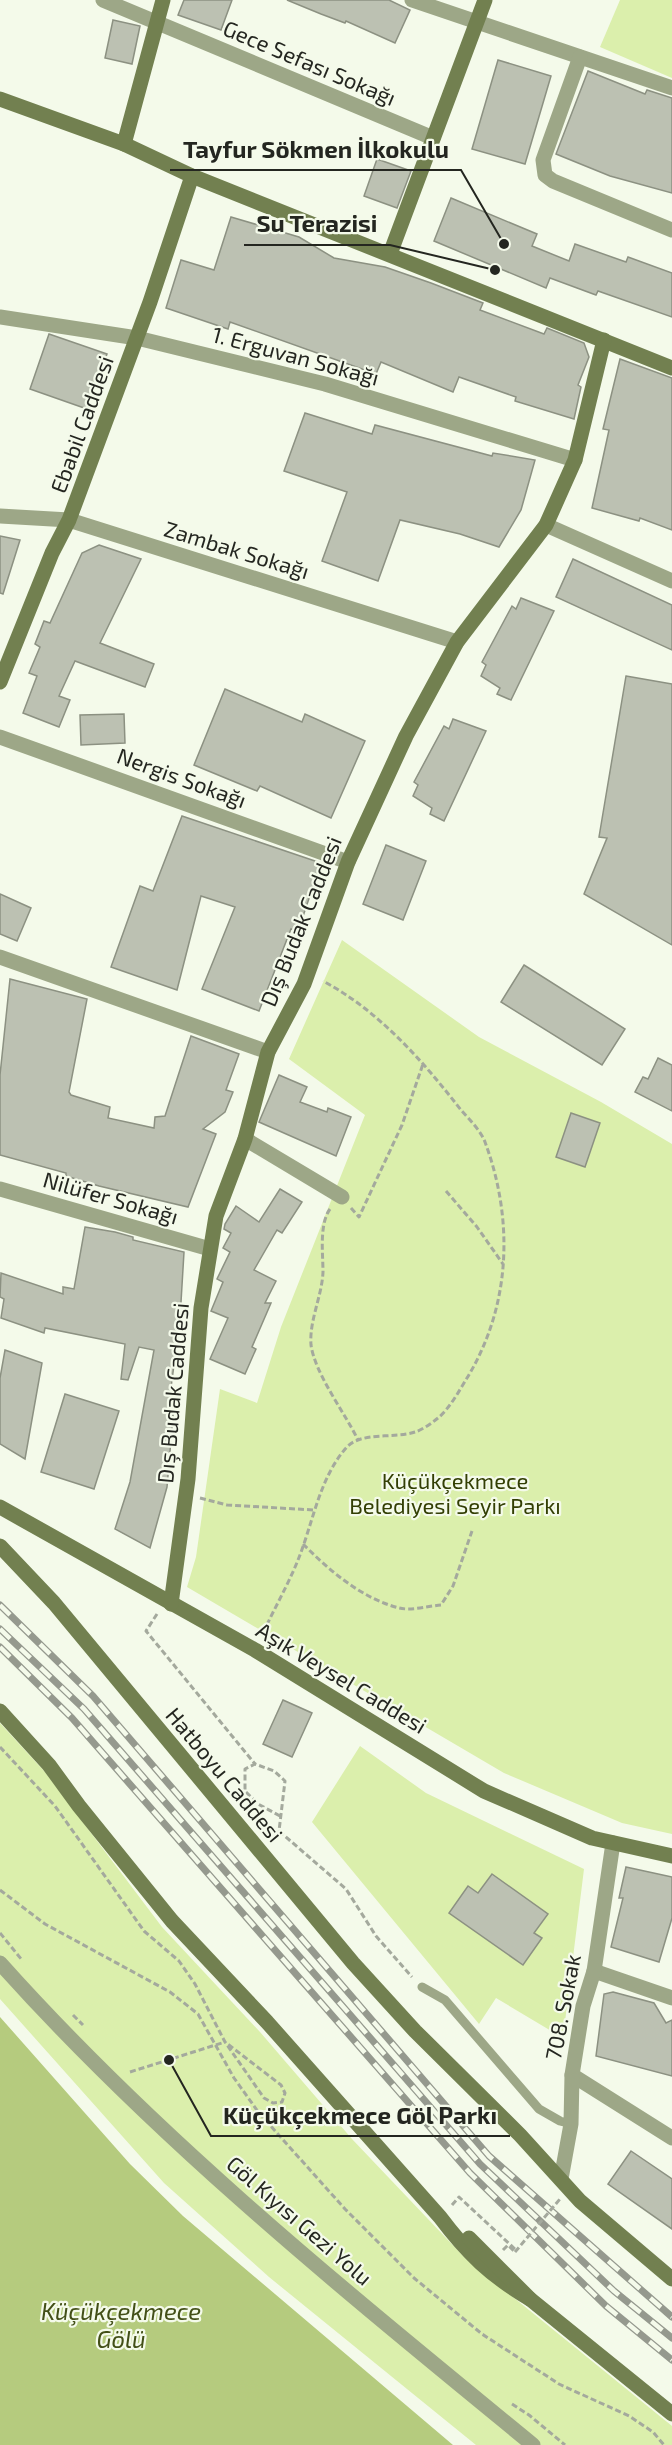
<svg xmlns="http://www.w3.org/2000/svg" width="672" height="2445" font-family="'Exo 2',sans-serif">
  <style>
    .green { fill: #dbefac }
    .water { fill: #b5cb7e }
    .building { fill: #bcc1b2; stroke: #8c9182; stroke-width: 1.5 }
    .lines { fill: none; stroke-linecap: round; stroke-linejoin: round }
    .path { stroke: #a4a99d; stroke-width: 3; stroke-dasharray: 6 3; stroke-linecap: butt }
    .lane { stroke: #9da787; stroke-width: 9 }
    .street { stroke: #9da787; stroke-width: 15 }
    .secondary { stroke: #728050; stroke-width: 15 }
    .rail-casing { stroke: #95998e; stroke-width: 7 }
    .rail { stroke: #f4faea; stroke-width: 4.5; stroke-dasharray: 14; stroke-linecap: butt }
    .path-bridge { stroke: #a4a99d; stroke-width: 3; stroke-dasharray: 6 3; stroke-linecap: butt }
    .labels { text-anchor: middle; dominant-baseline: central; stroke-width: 4.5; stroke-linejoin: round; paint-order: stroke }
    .street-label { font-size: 22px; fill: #242620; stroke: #f4faea }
    .park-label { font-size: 22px; fill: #333f04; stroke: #f4faea }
    .water-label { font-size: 24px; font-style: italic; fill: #424f17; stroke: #f4faea }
    .leader { fill: none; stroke: #242620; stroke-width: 2 }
    .callout-dot { fill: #242620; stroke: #f4faea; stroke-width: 2 }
    .callout-label { font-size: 24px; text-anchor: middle; font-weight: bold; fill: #242620; stroke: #f4faea; stroke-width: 4.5; stroke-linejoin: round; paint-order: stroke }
  </style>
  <rect width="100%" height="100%" fill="#f4faea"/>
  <g class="green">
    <polygon points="620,0 672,0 672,78 600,47"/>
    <polygon points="342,940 479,1037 601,1102 672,1144 672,1834 622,1823 504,1773 187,1587 196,1557 220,1389 257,1403 281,1327 365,1115 289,1059"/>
    <polygon points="0,1723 45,1772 162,1927 260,2032 352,2139 466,2259 672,2426 672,2445 476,2445 269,2277 164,2183 0,1999"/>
    <polygon points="360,1746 426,1793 584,1869 563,2038 496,1998 479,2024 312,1822"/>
  </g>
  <polygon class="water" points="0,2017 130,2164 183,2216 453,2445 0,2445"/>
  <g class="building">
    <polygon points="184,0 232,0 221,30 178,15"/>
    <polygon points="287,0 389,0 410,10 395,43 346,21 345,23 321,14"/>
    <polygon points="113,20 140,26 132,64 105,58"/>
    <polygon points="498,60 551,76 525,164 472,149"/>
    <polygon points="588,71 645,94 647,90 672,98 672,193 610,176 556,154"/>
    <polygon points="377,159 411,171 397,208 364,196"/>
    <polygon points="451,198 537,234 532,246 569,261 575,244 626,262 628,257 672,273 672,317 598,291 596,295 550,278 546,288 434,241"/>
    <polygon points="231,217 299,237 334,258 385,267 431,283 483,303 480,310 544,334 547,328 584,343 589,357 578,385 581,387 574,419 515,401 516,397 459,377 453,392 381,362 376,374 230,322 228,329 166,308 181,260 214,270"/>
    <polygon points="49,334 107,354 87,409 30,389"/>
    <polygon points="620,359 672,378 672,530 640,518 639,521 592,508 609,430 603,429"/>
    <polygon points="305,413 372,434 375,425 492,456 493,453 535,460 521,510 499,547 460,534 400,520 378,581 322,561 347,492 284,471"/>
    <polygon points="0,536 20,540 3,594 0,593"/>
    <polygon points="99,545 141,559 100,643 154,664 145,687 75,661 59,696 70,700 59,727 23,713 37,676 29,673 40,647 35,644 44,621 50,623 82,553"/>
    <polygon points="573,559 672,605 672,650 556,597"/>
    <polygon points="521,598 554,611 511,700 497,694 500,688 481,676 486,665 482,662 512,606 516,609"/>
    <polygon points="626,676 672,684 672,945 584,894 607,838 599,837"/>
    <polygon points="225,689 302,722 305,714 365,741 331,818 260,786 257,791 194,765"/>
    <polygon points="124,714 125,743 81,745 80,715"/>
    <polygon points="453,719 486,731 444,821 430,814 432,808 413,796 418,785 414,782 444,726 449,729"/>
    <polygon points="182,816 321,863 298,931 291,929 259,1011 202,989 235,907 201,896 177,990 111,967 140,886 153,891"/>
    <polygon points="386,845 426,861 403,920 363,904"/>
    <polygon points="0,894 31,908 17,941 0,934"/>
    <polygon points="524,965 625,1029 602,1065 501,1002"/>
    <polygon points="10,979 87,999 69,1092 71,1095 110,1107 108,1118 154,1128 155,1117 165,1116 191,1036 239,1054 226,1090 233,1092 225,1112 203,1129 216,1134 188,1207 99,1186 66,1176 66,1173 0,1155 0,1075"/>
    <polygon points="658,1058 672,1065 672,1111 635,1092 643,1077 648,1079"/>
    <polygon points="279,1075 307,1087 300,1102 327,1112 328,1108 351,1117 336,1156 259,1122"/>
    <polygon points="571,1113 600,1123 585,1167 556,1157"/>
    <polygon points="280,1189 302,1202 282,1233 277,1230 254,1270 276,1281 265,1303 271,1303 252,1347 256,1349 245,1374 210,1359 228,1318 211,1311 223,1282 217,1279 230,1252 223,1248 231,1233 224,1229 225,1224 236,1206 259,1222"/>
    <polygon points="85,1227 115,1232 133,1237 133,1240 184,1252 180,1319 169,1403 174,1404 167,1487 150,1548 115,1529 130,1482 154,1350 139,1347 128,1380 121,1379 125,1344 45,1328 44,1333 1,1318 4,1299 0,1297 1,1273 63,1294 63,1287 74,1289"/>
    <polygon points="5,1350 42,1363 25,1459 0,1444 0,1378"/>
    <polygon points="65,1394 119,1411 94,1489 41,1472"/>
    <polygon points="283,1700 312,1713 292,1757 263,1744"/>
    <polygon points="626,1867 672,1877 672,1918 659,1962 611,1947 623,1898 619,1898"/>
    <polygon points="492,1874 548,1914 534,1933 542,1938 523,1965 449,1913 468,1886 478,1893"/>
    <polygon points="613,1992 654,2003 666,2023 672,2020 672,2076 596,2056 604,1994"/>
    <polygon points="631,2151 672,2179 672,2229 608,2184"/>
  </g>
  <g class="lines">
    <g class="path">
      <polyline points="446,1191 477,1227 503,1264"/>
      <polyline points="351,1208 359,1217 402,1125 423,1064"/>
      <path d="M330 1209C319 1224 323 1254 323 1272 322 1296 309 1321 311 1345 315 1374 345 1413 358 1440"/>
      <polyline points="200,1498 227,1505 314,1510"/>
      <path d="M303 1544C330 1571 361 1598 399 1608 411 1611 428 1606 441 1605L453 1586 472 1531"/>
      <polyline points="157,1614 146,1631 255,1764"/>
      <path d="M263 1633C274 1609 288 1585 298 1560 313 1523 319 1479 346 1448 360 1431 395 1439 415 1432 422 1430 432 1423 438 1418 450 1408 459 1391 467 1378 511 1306 514 1220 485 1142 481 1131 469 1119 461 1110 422 1060 379 1011 323 981"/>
      <polyline points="0,1747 55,1806 144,1931 179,1961 195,1984 225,2042 264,2098 273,2103 282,2102 285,2093 281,2085 225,2042"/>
      <polyline points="280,1816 258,1804 245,1791 245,1769 255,1764 274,1771 285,1781 279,1831 346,1889 376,1936 412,1977"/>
      <polyline points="0,1890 45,1924 170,1992 198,2014 234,2078 259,2113 345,2209 414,2278 482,2334 559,2384 629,2416 653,2432 664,2445"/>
      <polyline points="0,1933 22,1960"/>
      <polyline points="73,2015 83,2025"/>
      <polyline points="130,2072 225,2042"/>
      <polyline points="452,2205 459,2197 516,2250"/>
      <polyline points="503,2250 508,2245 515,2252"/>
      <polyline points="512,2404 529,2415 565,2445"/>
    </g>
    <polyline class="lane" points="422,1987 445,2000 539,2109 560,2121 571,2124"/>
    <g class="street">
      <polyline points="103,0 433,138"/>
      <polyline points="412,0 672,88"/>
      <polyline points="580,57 543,160 545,175 553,181 672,230"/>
      <polyline points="0,317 137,338 325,384 575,460"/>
      <polyline points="0,516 69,520 457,642"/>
      <polyline points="546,525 672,581"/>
      <polyline points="0,737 348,862"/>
      <polyline points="0,957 268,1052"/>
      <polyline points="245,1139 342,1197"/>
      <polyline points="0,1189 210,1249"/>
      <path d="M0 1963C160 2142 348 2293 533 2445"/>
      <polyline points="594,1971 672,1998"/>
      <polyline points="572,2075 672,2138"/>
      <polyline points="561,2179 571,2124 572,2075 583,2006 594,1971 613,1843"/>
    </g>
    <g class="secondary">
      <polyline points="0,99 124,144 192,176 672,368"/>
      <polyline points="124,144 163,0"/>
      <polyline points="390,254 485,0"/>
      <polyline points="0,682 52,553 69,520 150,302 192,176"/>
      <polyline points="0,1507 255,1650 484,1791 592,1838 672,1856"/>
      <polyline points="0,1546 54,1603 353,1963 415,2031 520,2135 580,2201 672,2279"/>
      <polyline points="171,1604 188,1479 201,1308 216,1216 245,1139 268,1052 304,984 348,862 406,736 457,642 546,525 575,460 604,340"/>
      <path d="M0 1711 49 1765 79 1806 172 1921 267 2022 440 2217C467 2253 491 2276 530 2299"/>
      <polyline points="469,2238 530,2299 672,2414"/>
    </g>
    <g class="rail-casing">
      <g id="rail">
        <polyline points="0,1605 93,1696 489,2156 672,2317"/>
        <polyline points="0,1629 84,1709 480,2164 614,2291 672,2338"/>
        <polyline points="0,1647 72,1718 470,2173 606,2306 672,2360"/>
      </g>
    </g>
    <use href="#rail" class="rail"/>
    <polyline class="path-bridge" points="515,2252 560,2199"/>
  </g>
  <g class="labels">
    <g class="street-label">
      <text transform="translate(310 62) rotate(23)">Gece Sefası Sokağı</text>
      <text transform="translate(296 355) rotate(15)">1. Erguvan Sokağı</text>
      <text transform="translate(81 424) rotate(-70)">Ebabil Caddesi</text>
      <text transform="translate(237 549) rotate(17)">Zambak Sokağı</text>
      <text transform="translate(182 777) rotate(20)">Nergis Sokağı</text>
      <text transform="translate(300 921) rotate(-68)">Dış Budak Caddesi</text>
      <text transform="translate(111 1197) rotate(16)">Nilüfer Sokağı</text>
      <text transform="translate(172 1393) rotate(-85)">Dış Budak Caddesi</text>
      <text transform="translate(342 1677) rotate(31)">Aşık Veysel Caddesi</text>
      <text transform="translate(225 1774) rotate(50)">Hatboyu Caddesi</text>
      <text transform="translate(562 2007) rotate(-79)">708. Sokak</text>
      <text transform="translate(300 2220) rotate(41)">Göl Kıyısı Gezi Yolu</text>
    </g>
    <g class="park-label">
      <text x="455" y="1480">Küçükçekmece<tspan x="455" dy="25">Belediyesi Seyir Parkı</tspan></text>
    </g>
    <g class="water-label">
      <text x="121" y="2310">Küçükçekmece<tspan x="121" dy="28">Gölü</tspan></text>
    </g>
  </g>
  <path class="leader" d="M504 244L461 170H170M495 270L390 245H244M169 2060L211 2136H510"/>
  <g class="callout-dot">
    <circle cx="504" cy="244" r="6"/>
    <circle cx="495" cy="270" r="6"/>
    <circle cx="169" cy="2060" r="6"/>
  </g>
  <g class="callout-label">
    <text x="316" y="158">Tayfur Sökmen İlkokulu</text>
    <text x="317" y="232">Su Terazisi</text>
    <text x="360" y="2124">Küçükçekmece Göl Parkı</text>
  </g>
</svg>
